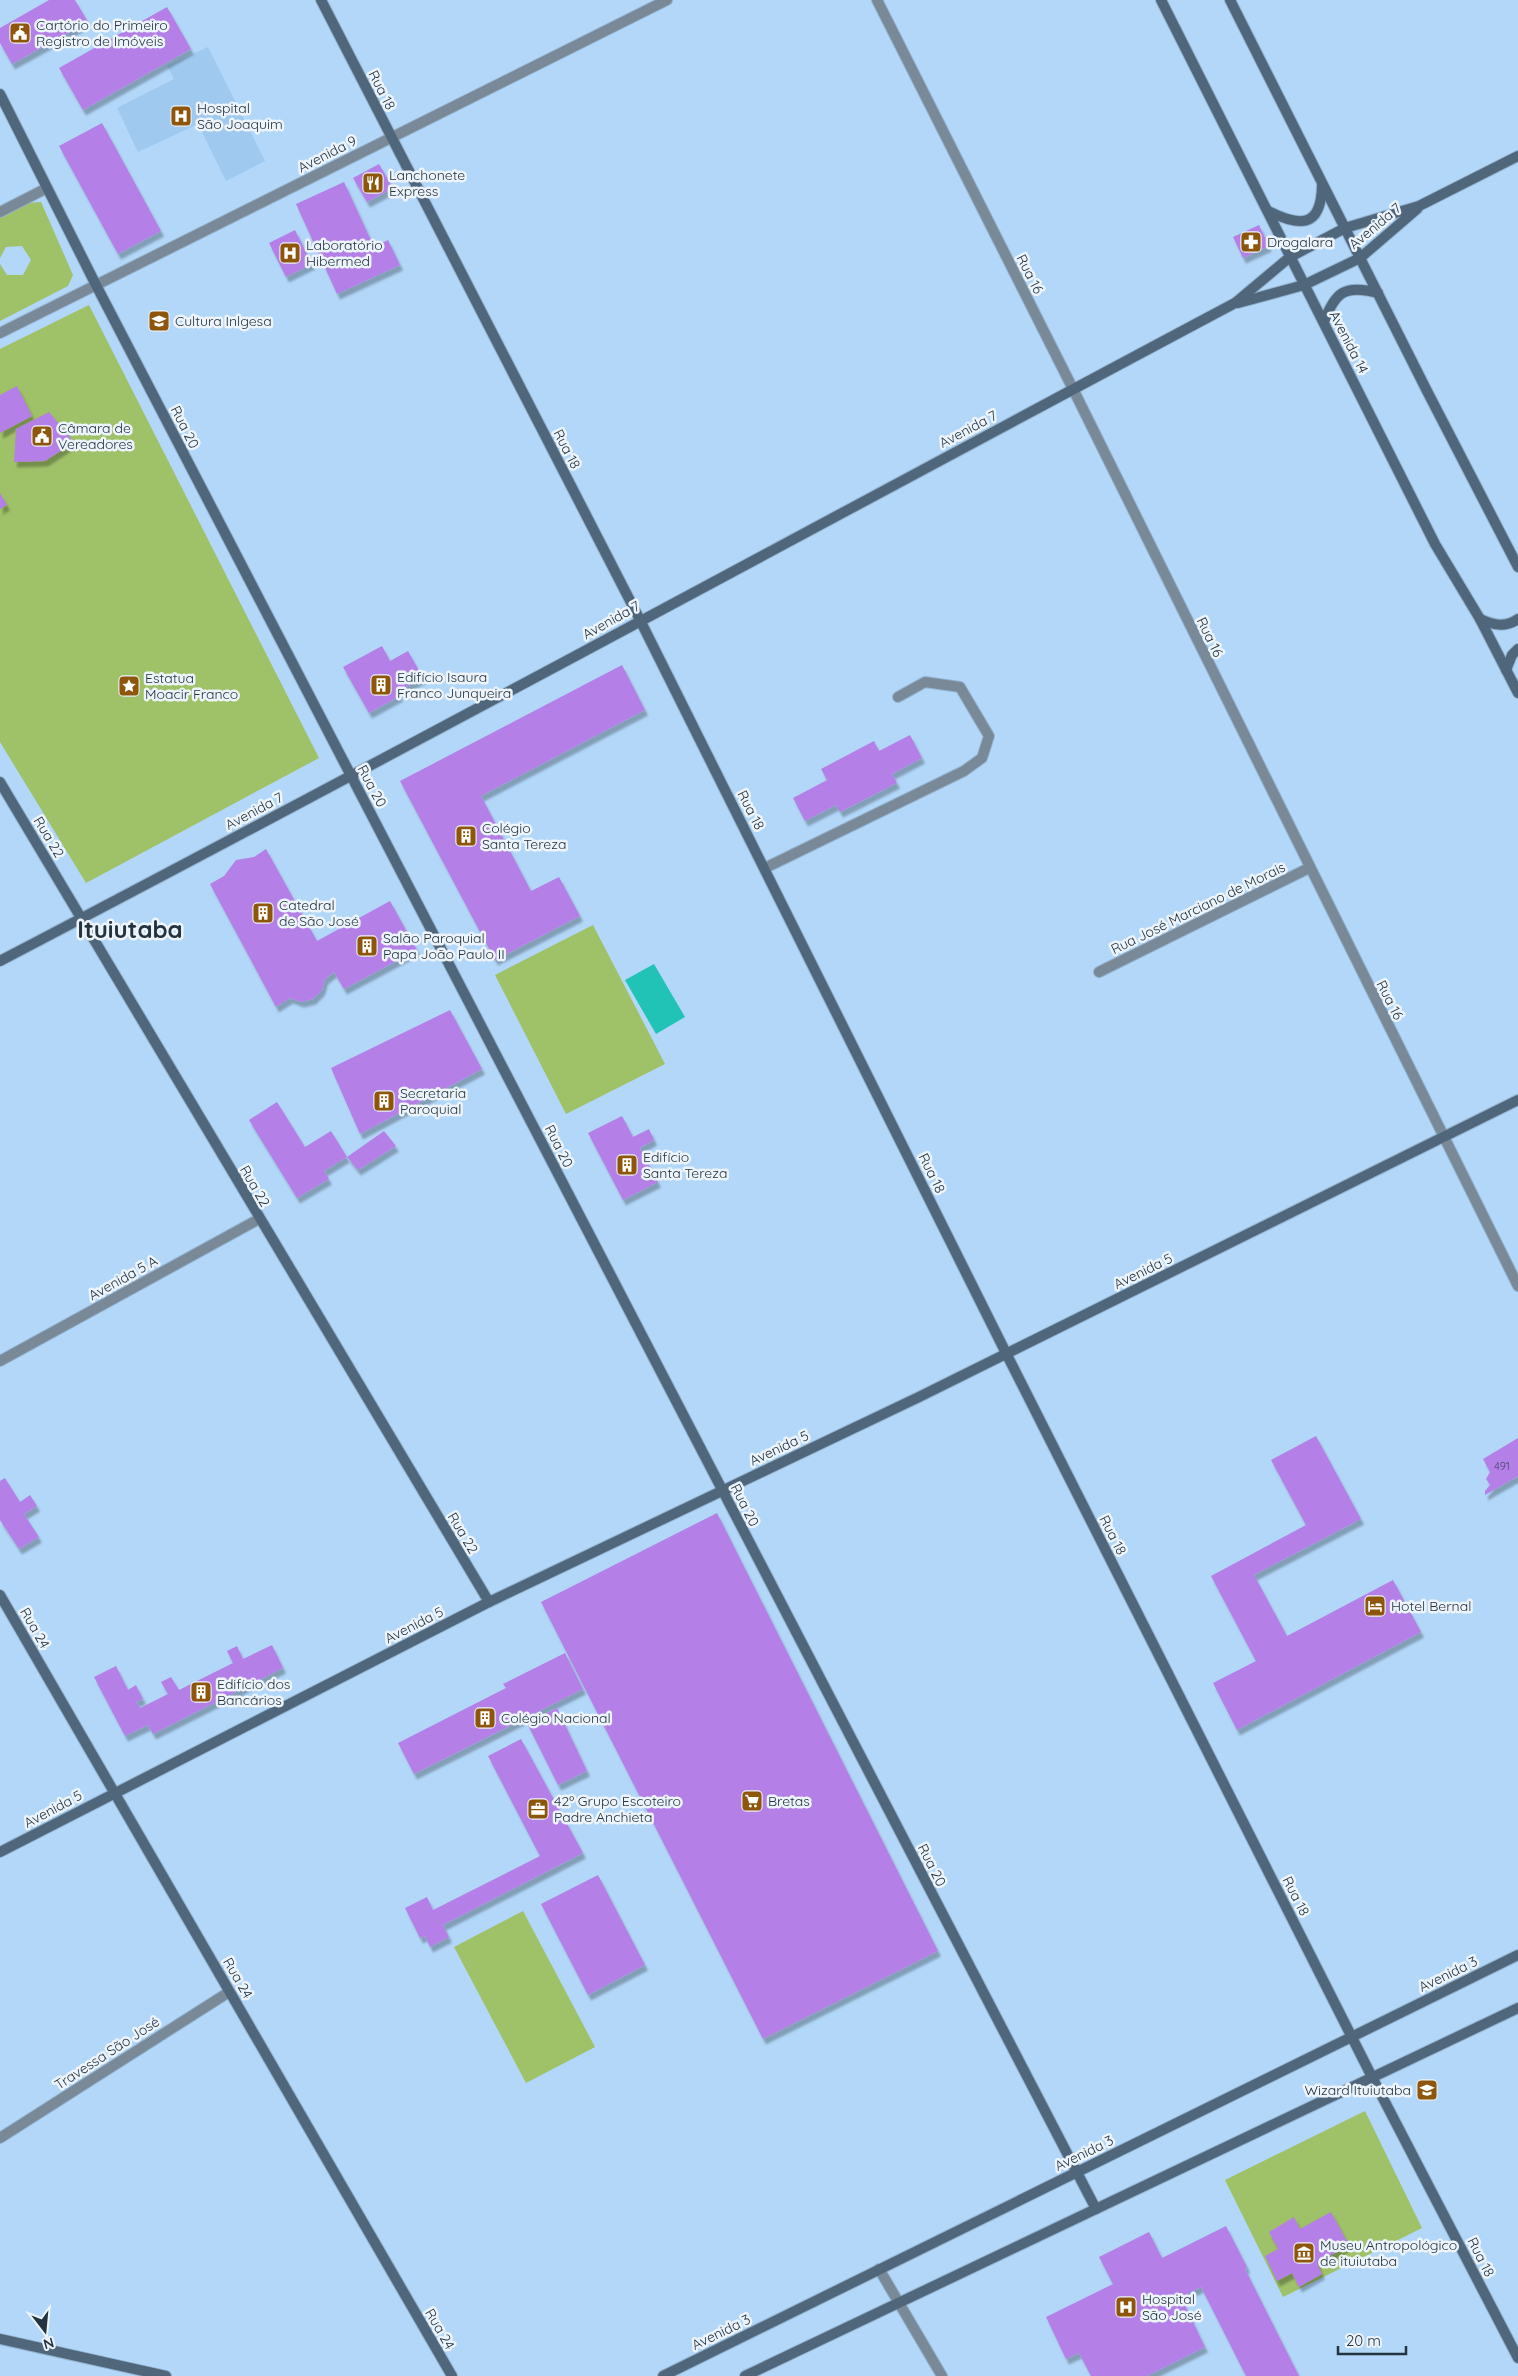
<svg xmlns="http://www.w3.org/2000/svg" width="1518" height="2376" font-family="Quicksand,sans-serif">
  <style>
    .built { fill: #9fc9ef }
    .green { fill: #9fc168 }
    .water { fill: #21c3b6 }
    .building { fill: #b47fe6; filter: url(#shadow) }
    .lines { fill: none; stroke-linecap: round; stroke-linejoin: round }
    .lane-casing { stroke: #93b3d0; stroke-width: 12 }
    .street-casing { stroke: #93b3d0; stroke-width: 12 }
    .secondary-casing { stroke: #93b3d0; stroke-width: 12 }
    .lane { stroke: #7a8997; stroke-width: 10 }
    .street { stroke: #7a8997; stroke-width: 10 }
    .secondary { stroke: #50667a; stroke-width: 10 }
    .labels { text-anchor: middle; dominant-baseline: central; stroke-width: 5; stroke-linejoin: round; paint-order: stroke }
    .number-label { font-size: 11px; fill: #48466a }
    .poi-label { font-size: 14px; fill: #243340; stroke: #edf4fb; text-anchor: start }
    .street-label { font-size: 14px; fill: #243340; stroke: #edf4fb }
    .town-label { font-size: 24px; font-weight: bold; fill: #243340; stroke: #edf4fb }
  </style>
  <defs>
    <filter id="shadow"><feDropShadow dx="3" dy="5.5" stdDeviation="1" flood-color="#0004"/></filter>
  </defs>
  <rect width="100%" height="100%" fill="#b2d7f9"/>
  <polygon class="built" points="208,47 265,161 226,181 198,124 138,152 117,108 174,79 167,66"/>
  <g class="green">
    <polygon points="41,202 73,275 68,286 0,321 0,264 7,275 23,275 31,260 22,246 6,247 0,258 0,217 26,203"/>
    <polygon points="89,305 319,758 86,883 0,742 0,349"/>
    <polygon points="593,925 665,1064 566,1114 495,975"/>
    <polygon points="523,1911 595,2047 526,2083 454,1947"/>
    <polygon points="1365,2111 1422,2228 1283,2297 1225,2180"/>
  </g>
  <polygon class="water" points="654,964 685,1017 656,1034 625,980"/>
  <g class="building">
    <polygon points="49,0 75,0 88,22 12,64 0,43 0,28"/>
    <polygon points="167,7 191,49 83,110 59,68"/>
    <polygon points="102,123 161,231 118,254 59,146"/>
    <polygon points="379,164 393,188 367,202 353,178"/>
    <polygon points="344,182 374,247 388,240 400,265 337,294 296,204"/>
    <polygon points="1259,225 1269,246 1243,258 1233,237"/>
    <polygon points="295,230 312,264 286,277 269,243"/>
    <polygon points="17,386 32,416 0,433 0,395"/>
    <polygon points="49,412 74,442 45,461 14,462 16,429"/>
    <polygon points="0,493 7,505 0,509"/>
    <polygon points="382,646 390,661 408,651 423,678 398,691 400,696 369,713 343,667"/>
    <polygon points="622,665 645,710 481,796 531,891 559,877 580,916 495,960 400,781"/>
    <polygon points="910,735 922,758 892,774 897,783 840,812 836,805 805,821 793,798 827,780 821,769 874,741 879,751"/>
    <polygon points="266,849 317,941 390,901 417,950 344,989 334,972 325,979 322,990 313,999 301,1002 290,998 276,1007 210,884 224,876 236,860 254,857"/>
    <polygon points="450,1010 482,1069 360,1134 331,1068"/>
    <polygon points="277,1102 305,1147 331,1131 347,1157 324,1171 329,1179 297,1198 249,1120"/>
    <polygon points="622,1116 633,1137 649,1129 654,1140 640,1148 658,1182 623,1200 588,1133"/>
    <polygon points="384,1131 396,1146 358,1170 347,1157"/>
    <polygon points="1316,1436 1361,1519 1254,1575 1287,1636 1393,1580 1421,1632 1237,1730 1213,1683 1256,1661 1211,1576 1306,1525 1271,1460"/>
    <polygon points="1518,1438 1518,1476 1485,1495 1485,1491 1490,1485 1486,1479 1490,1472 1483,1459"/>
    <polygon points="5,1478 20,1502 30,1495 37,1506 24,1514 39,1537 19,1549 0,1520 0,1481"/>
    <polygon points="717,1513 938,1951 763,2039 541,1602"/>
    <polygon points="272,1645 283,1668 153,1734 148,1725 125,1736 94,1677 116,1666 128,1690 136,1685 143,1699 136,1702 140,1708 168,1694 161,1682 171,1677 179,1690 233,1663 227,1651 237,1646 243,1659"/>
    <polygon points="565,1653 583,1689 414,1774 398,1743 506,1688 503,1684"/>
    <polygon points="557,1708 587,1771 558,1785 527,1723"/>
    <polygon points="521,1739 583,1853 443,1925 449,1937 430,1947 425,1936 420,1938 405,1908 427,1897 433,1910 540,1856 488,1756"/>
    <polygon points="598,1875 645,1965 588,1995 541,1904"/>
    <polygon points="1331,2212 1349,2245 1317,2263 1322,2274 1299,2287 1292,2273 1277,2281 1265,2256 1278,2249 1269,2232 1294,2217 1300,2229"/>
    <polygon points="1226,2226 1247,2267 1245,2269 1299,2376 1246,2376 1201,2287 1181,2297 1205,2347 1147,2376 1091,2376 1079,2353 1066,2359 1046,2317 1113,2284 1099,2257 1149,2232 1162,2258"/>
  </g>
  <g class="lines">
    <g class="lane-casing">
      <polyline id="lane" points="765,868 964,771 982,758 989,736 960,687 925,682 898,697"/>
    </g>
    <g class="street-casing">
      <g id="street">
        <polyline points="877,0 1073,389 1518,1286"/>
        <polyline points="0,212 47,188"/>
        <polyline points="0,333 667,0"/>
        <polyline points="1099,972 1309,868"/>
        <polyline points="0,1361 259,1219"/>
        <polyline points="0,2138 229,1992"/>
        <polyline points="879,2269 942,2376"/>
      </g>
    </g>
    <g class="secondary-casing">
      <g id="secondary">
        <polyline points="321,0 640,620 1006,1353 1372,2077 1518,2358"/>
        <polyline points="1161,0 1435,544 1480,619 1518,693"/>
        <polyline points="1230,0 1427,391 1518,567"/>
        <polyline points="0,94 96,285 1096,2209"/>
        <path d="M1268 211C1300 227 1321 228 1322 186"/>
        <polyline points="1238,303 1304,285 1360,258 1417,209"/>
        <path d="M1324 322C1335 292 1345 284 1378 293"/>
        <path d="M1480 619C1493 625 1505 628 1518 619"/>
        <polyline points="1506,670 1512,655 1518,649"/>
        <polyline points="0,782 489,1602"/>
        <path d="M0 961C414 745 823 522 1235 303L1290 257 1345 228 1419 206 1518 156"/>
        <polyline points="0,1595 452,2376"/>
        <polyline points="0,1852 489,1602 919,1397 1518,1100"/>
        <polyline points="0,2339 166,2376"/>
        <polyline points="663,2376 1518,1955"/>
        <polyline points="745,2376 1518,2008"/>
      </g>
    </g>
    <use href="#lane" class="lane"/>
    <use href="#street" class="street"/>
    <use href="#secondary" class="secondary"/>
  </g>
  <defs>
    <g id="civic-square" transform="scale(1.125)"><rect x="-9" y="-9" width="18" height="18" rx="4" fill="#8d560b" stroke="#edf4fb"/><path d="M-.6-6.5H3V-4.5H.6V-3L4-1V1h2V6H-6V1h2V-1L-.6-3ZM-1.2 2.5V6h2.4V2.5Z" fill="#fff"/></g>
    <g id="hospital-square" transform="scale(1.125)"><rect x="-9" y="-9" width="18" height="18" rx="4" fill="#8d560b" stroke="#edf4fb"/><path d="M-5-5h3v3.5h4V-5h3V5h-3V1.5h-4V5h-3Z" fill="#fff"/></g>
    <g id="restaurant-square" transform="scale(1.125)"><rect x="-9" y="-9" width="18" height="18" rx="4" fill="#8d560b" stroke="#edf4fb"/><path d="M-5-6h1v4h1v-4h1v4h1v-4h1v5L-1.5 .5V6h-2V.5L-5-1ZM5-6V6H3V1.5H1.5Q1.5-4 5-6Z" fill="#fff"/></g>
    <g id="pharmacy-square" transform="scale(1.125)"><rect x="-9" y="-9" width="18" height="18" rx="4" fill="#8d560b" stroke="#edf4fb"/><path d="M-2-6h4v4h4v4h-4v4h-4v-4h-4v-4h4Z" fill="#fff"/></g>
    <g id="school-square" transform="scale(1.125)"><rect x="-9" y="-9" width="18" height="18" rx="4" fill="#8d560b" stroke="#edf4fb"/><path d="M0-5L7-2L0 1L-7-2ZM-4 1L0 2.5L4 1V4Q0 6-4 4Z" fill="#fff"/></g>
    <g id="building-square" transform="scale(1.125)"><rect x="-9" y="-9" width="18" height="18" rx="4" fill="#8d560b" stroke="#edf4fb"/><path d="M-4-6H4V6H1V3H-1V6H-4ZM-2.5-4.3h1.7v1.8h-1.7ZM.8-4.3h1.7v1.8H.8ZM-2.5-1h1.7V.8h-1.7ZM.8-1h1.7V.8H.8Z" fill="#fff"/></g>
    <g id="sight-square" transform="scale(1.125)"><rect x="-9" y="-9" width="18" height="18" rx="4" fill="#8d560b" stroke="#edf4fb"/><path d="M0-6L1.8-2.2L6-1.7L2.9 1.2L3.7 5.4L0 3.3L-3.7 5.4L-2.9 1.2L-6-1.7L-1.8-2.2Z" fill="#fff"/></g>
    <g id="hotel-square" transform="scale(1.125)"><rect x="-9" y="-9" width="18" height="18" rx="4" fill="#8d560b" stroke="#edf4fb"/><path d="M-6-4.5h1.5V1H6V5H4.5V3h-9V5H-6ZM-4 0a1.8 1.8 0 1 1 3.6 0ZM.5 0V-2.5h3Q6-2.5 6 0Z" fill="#fff"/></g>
    <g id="supermarket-square" transform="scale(1.125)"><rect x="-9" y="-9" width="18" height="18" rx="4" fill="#8d560b" stroke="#edf4fb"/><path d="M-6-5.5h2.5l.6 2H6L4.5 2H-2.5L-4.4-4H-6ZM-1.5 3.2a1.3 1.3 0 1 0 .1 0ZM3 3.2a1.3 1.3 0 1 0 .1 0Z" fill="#fff"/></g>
    <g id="office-square" transform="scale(1.125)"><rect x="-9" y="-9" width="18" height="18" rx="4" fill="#8d560b" stroke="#edf4fb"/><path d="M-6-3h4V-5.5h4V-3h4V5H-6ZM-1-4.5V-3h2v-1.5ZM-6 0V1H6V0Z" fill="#fff"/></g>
    <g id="museum-square" transform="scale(1.125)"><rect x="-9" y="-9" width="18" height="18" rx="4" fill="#8d560b" stroke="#edf4fb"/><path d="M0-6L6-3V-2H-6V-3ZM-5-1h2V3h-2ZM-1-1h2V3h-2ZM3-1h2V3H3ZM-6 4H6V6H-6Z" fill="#fff"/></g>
  </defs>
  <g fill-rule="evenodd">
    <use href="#civic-square" x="20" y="33"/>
    <use href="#hospital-square" x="181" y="116"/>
    <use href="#restaurant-square" x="373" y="183"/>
    <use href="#pharmacy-square" x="1251" y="242"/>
    <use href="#hospital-square" x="290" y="253"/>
    <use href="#school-square" x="159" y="321"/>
    <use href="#civic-square" x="42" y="436"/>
    <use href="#building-square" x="381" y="685"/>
    <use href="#sight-square" x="129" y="686"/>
    <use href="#building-square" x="466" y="836"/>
    <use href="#building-square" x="263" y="913"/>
    <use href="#building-square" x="367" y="946"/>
    <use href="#building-square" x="384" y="1101"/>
    <use href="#building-square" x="627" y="1165"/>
    <use href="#hotel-square" x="1375" y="1606"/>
    <use href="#building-square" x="201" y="1692"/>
    <use href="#building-square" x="485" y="1718"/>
    <use href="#supermarket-square" x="752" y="1801"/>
    <use href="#office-square" x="538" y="1809"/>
    <use href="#school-square" x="1427" y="2090"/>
    <use href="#museum-square" x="1304" y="2253"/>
    <use href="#hospital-square" x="1126" y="2307"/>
  </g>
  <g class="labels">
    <g class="number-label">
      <text x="1502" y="1466">491</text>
    </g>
    <g class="poi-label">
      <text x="36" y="25">Cartório do Primeiro<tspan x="36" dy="16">Registro de Imóveis</tspan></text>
      <text x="197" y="108">Hospital<tspan x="197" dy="16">São Joaquim</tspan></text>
      <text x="389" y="175">Lanchonete<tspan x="389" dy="16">Express</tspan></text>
      <text x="1267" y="242">Drogalara</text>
      <text x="306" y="245">Laboratório<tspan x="306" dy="16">Hibermed</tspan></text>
      <text x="175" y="321">Cultura Inlgesa</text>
      <text x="58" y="428">Câmara de<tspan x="58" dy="16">Vereadores</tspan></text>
      <text x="397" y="677">Edifício Isaura<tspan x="397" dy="16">Franco Junqueira</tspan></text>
      <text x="145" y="678">Estatua<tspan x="145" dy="16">Moacir Franco</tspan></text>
      <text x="482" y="828">Colégio<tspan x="482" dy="16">Santa Tereza</tspan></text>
      <text x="279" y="905">Catedral<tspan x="279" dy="16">de São José</tspan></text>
      <text x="383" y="938">Salão Paroquial<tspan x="383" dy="16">Papa João Paulo II</tspan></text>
      <text x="400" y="1093">Secretaria<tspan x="400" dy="16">Paroquial</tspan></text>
      <text x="643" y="1157">Edifício<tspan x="643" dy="16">Santa Tereza</tspan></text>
      <text x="1391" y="1606">Hotel Bernal</text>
      <text x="217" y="1684">Edifício dos<tspan x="217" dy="16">Bancários</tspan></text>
      <text x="501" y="1718">Colégio Nacional</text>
      <text x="554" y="1801">42º Grupo Escoteiro<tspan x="554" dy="16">Padre Anchieta</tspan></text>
      <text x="768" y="1801">Bretas</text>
      <text x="1411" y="2090" text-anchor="end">Wizard Ituiutaba</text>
      <text x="1320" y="2245">Museu Antropológico<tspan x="1320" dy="16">de ituiutaba</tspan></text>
      <text x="1142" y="2299">Hospital<tspan x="1142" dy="16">São José</tspan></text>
    </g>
    <g class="street-label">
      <text transform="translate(382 90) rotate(63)">Rua 18</text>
      <text transform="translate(327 154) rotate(-27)">Avenida 9</text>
      <text transform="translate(1375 226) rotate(-40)">Avenida 7</text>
      <text transform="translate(1030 274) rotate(63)">Rua 16</text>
      <text transform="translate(1349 342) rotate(63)">Avenida 14</text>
      <text transform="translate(185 427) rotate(63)">Rua 20</text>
      <text transform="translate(968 429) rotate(-28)">Avenida 7</text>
      <text transform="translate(567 449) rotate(63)">Rua 18</text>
      <text transform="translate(611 620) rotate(-29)">Avenida 7</text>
      <text transform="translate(1210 637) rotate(64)">Rua 16</text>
      <text transform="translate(372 786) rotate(62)">Rua 20</text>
      <text transform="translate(751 810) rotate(63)">Rua 18</text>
      <text transform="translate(254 811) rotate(-28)">Avenida 7</text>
      <text transform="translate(49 837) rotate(59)">Rua 22</text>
      <text transform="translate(1198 908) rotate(-26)">Rua José Marciano de Morais</text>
      <text transform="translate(1390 1000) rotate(63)">Rua 16</text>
      <text transform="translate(559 1146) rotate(63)">Rua 20</text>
      <text transform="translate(932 1173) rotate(64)">Rua 18</text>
      <text transform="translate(255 1186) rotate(60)">Rua 22</text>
      <text transform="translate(1143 1271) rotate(-26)">Avenida 5</text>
      <text transform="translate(123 1278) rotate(-29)">Avenida 5 A</text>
      <text transform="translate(779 1448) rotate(-25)">Avenida 5</text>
      <text transform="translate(745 1505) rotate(63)">Rua 20</text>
      <text transform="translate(463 1533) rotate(59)">Rua 22</text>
      <text transform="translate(1113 1535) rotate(63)">Rua 18</text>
      <text transform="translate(414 1625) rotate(-27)">Avenida 5</text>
      <text transform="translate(35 1628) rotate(60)">Rua 24</text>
      <text transform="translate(53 1809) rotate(-28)">Avenida 5</text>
      <text transform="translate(932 1865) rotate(63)">Rua 20</text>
      <text transform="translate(1296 1896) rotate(63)">Rua 18</text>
      <text transform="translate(1448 1974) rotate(-26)">Avenida 3</text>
      <text transform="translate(238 1978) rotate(60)">Rua 24</text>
      <text transform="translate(107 2053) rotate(-33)">Travessa São José</text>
      <text transform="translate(1084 2153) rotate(-26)">Avenida 3</text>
      <text transform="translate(1481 2257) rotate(63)">Rua 18</text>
      <text transform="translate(440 2329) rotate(60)">Rua 24</text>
      <text transform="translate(721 2332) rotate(-26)">Avenida 3</text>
    </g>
    <g class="town-label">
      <text x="130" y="929">Ituiutaba</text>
    </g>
  </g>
  <g transform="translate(45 2331) rotate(164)" stroke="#edf4fb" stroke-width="4" paint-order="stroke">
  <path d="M0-4L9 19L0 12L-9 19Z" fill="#243340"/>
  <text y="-8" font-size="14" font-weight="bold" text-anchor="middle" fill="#243340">N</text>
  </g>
  <path d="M1338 2346v8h68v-8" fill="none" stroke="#243340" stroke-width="2.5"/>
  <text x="1346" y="2346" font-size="15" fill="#243340" stroke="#edf4fb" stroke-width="4" paint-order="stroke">20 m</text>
</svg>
